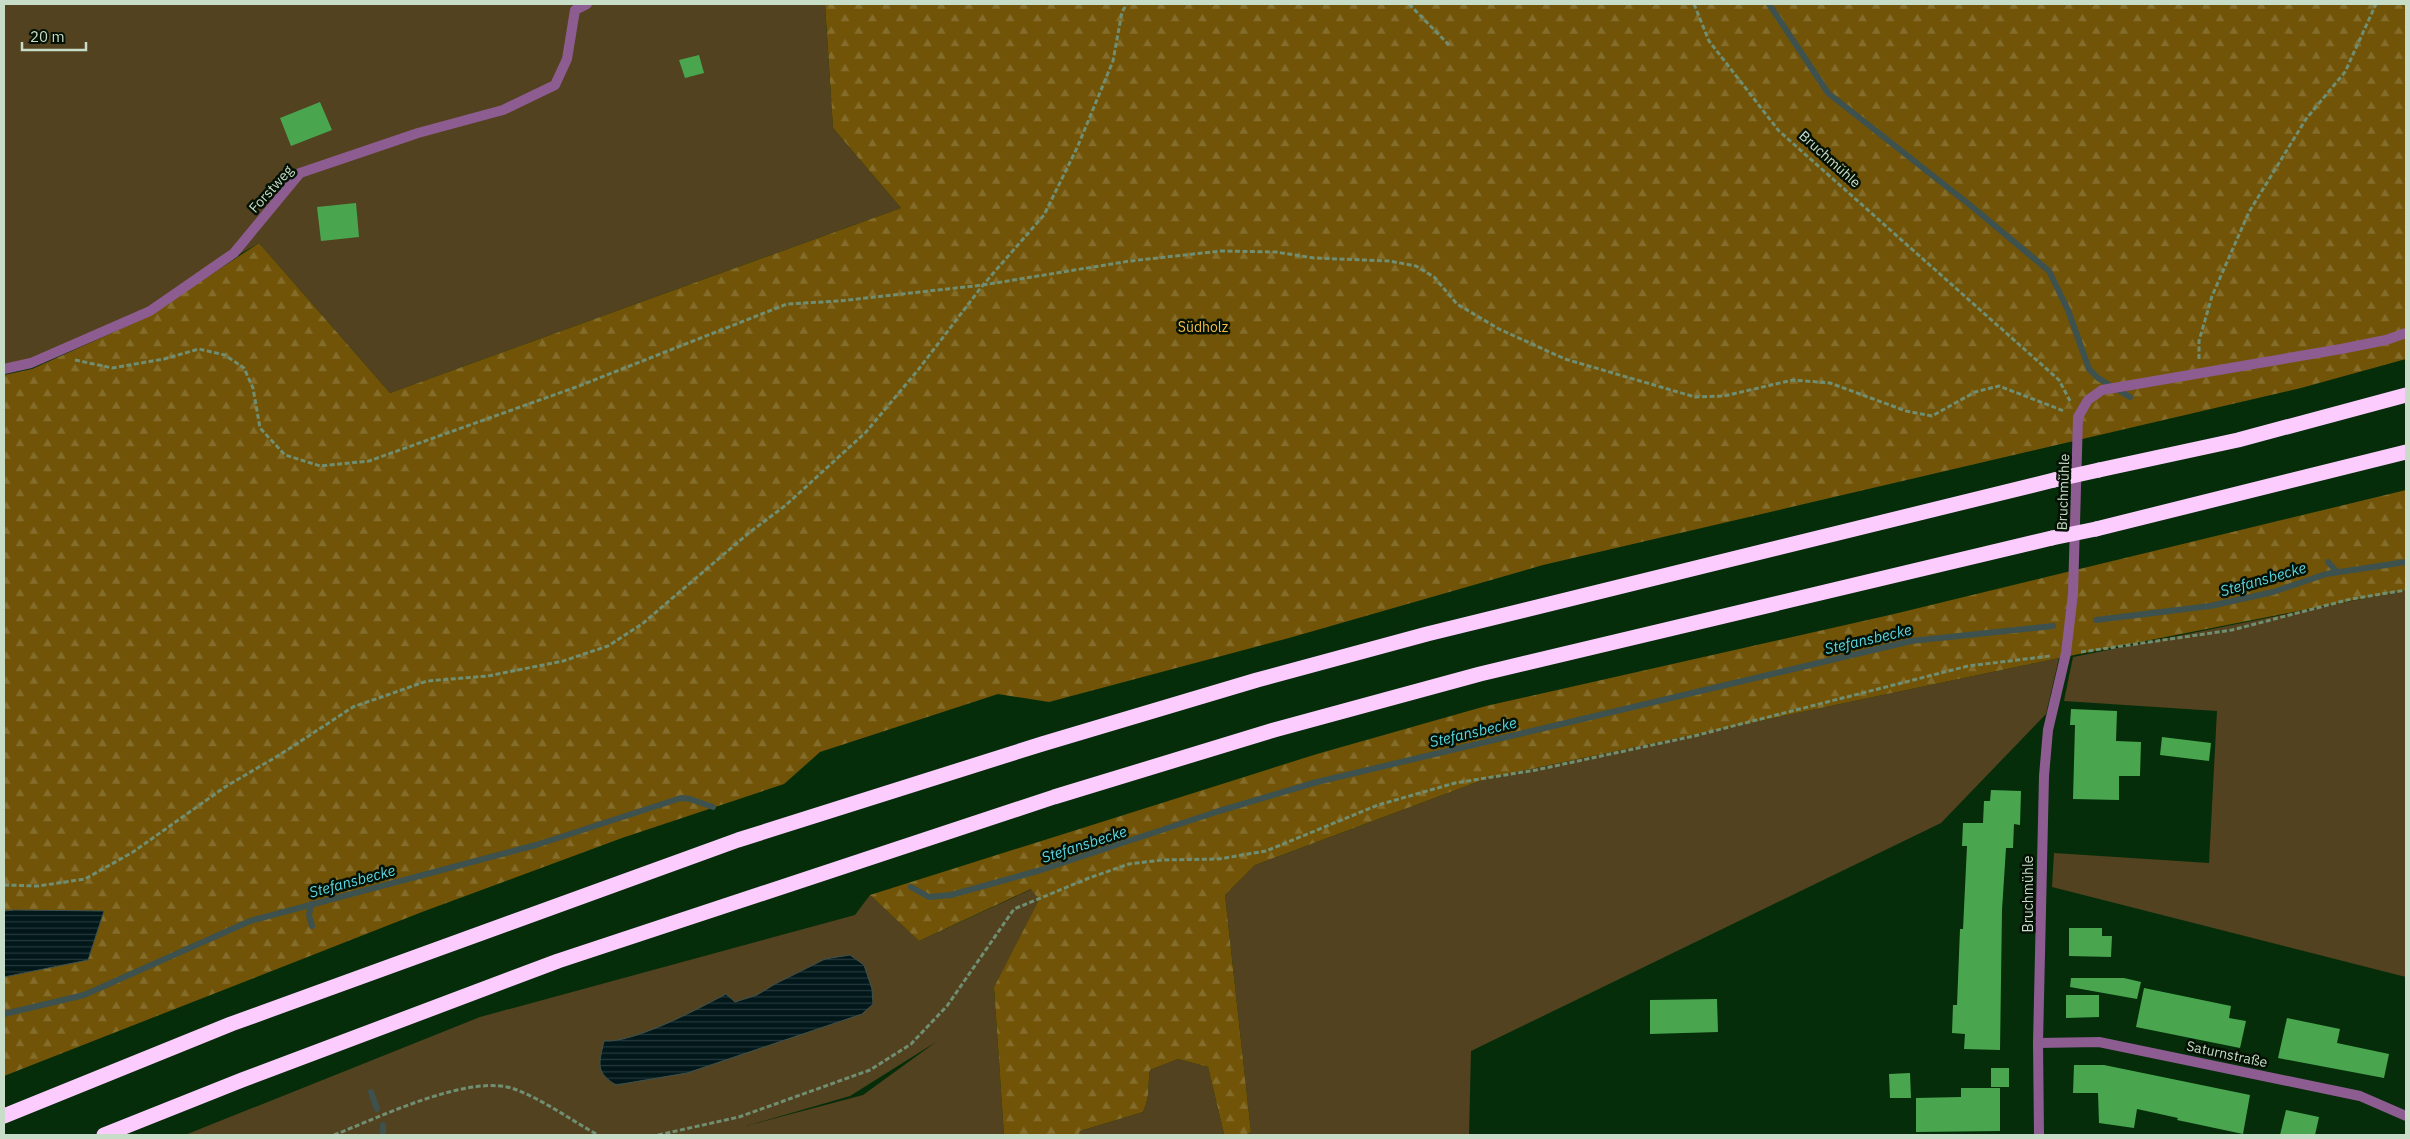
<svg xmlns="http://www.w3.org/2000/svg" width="2410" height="1139" font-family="'IBM Plex Sans',sans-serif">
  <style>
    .green { fill: #53421f; fill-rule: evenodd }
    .forest { fill: url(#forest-firs) }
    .water { fill: url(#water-rules); stroke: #3d524e }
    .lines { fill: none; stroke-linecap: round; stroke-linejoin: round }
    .stream { stroke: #3d524e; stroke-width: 6 }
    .building { fill: #49a64f }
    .path { stroke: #708e72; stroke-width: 3; stroke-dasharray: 5 2.5; stroke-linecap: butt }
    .lane { stroke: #8d5d91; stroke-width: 10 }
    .street { stroke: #8d5d91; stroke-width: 10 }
    .highway { stroke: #fcccff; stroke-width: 15 }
    .highway-bridge { stroke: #fcccff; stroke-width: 15 }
    .labels { text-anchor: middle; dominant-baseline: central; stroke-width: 5; stroke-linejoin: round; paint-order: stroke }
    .street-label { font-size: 14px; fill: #c8ddc7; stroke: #041104 }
    .park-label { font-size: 14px; fill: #f4bf45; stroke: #041104 }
    .water-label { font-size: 15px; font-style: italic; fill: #5bd7e3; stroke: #041104 }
  </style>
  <defs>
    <pattern id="forest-firs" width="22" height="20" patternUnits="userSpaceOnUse" patternTransform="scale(1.25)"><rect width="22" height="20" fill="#715408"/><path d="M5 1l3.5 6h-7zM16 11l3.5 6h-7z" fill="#846c2a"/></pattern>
    <pattern id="water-rules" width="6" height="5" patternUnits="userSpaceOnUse" patternTransform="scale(1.25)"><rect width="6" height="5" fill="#01171a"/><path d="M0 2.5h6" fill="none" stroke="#25383a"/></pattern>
  </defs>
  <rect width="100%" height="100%" fill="#062d0a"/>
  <g class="green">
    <polygon points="4,4 825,4 833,128 901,208 390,393 259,243 148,307 31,359 4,365"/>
    <polygon points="2406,590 2406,977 2052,887 2054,853 2209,863 2217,711 2064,701 2073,657"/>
    <polygon points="2059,658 2046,714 1941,823 1471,1051 1469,1135 1245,1135 1251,1132 1225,895 1255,865 1488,778"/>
    <path d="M1032 889 1039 901 994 987 1004 1135H185L480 1017 855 915 870 895 919 941ZM936 1042 863 1095 746 1126 850 1096Z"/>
    <path d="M1178 1059 1208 1067 1224 1134 1228 1135H1079L1080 1131 1143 1112C1151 1094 1147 1089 1150 1070Z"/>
  </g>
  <g class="forest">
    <polygon points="825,4 2406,4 2406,359 2301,388 1543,565 1289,638 1049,702 998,694 820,752 784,784 622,838 422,912 4,1076 4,375 32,369 145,318 259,243 390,393 901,208 833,128"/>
    <path d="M2406 490V590L2059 658 1488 778 1255 865 1225 895 1251 1132 1245 1135 1224 1134 1208 1067 1178 1059 1150 1070C1147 1089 1151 1094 1143 1112L1080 1131 1079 1135H1004L994 987 1039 900 1031 889 919 941 870 895 1317 754 1486 706 1894 614Z"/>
  </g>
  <g class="water">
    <polygon points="4,911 14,910 104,911 88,960 4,977"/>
    <path d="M850 955 864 965 872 989 873 1004 862 1014 687 1073 616 1085C595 1072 599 1064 604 1041 634 1043 698 1009 726 994L735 1002 757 995 775 984 825 959Z"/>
  </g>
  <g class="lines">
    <g class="stream">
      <polyline points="1769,4 1828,93 1970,205 2049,271 2068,310 2089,369 2098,378 2130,397"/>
      <polyline points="2328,562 2337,572"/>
      <polyline points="2096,620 2210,606 2273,592 2326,574 2406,562"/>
      <polyline points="911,887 929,897 951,895 1041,870 1219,811 1317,782 1911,641 2053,626"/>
      <polyline points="311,904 309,915 312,926"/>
      <polyline points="4,1014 84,995 250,921 536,845 681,798 690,799 713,807"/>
      <polyline points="371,1092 377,1109"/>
      <polyline points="383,1125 383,1135"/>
    </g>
  </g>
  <g class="building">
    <polygon points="699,55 704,73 685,78 679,60"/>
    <polygon points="320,102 332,130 291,146 280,118"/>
    <polygon points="356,203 359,237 321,241 317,207"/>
    <polygon points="2071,709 2117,711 2116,741 2141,742 2140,776 2119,776 2119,800 2073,799 2075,725 2070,725"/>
    <polygon points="2162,737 2211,743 2209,761 2160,755"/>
    <polygon points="1991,790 2021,791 2020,825 2014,824 2013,848 2006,848 2002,910 2000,1050 1964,1049 1965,1034 1952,1033 1953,1005 1957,1005 1960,929 1963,929 1967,846 1962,846 1963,823 1983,823 1984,801 1990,801"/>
    <polygon points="2069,928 2102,928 2102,936 2112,936 2111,957 2069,956"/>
    <polygon points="2071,978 2124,978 2141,982 2137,999 2070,987"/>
    <polygon points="2144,988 2231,1006 2229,1018 2246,1021 2240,1048 2136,1027"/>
    <polygon points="2066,995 2099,995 2099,1017 2066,1018"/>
    <polygon points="1717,999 1718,1032 1650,1034 1650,1000"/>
    <polygon points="2287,1018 2340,1029 2337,1043 2389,1054 2384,1078 2278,1058"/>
    <polygon points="2074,1065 2104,1065 2250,1095 2243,1134 2177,1120 2178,1118 2137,1109 2134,1128 2099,1123 2098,1093 2073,1093"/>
    <rect x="1991" y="1068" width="18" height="19"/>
    <polygon points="1910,1073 1911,1098 1890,1098 1889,1074"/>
    <polygon points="1961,1088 2000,1088 2000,1131 1916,1132 1916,1098 1961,1097"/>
    <polygon points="2286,1110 2319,1117 2315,1135 2280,1135"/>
  </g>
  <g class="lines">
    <g class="path">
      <polyline points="1409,4 1449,45"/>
      <polyline points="1694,4 1709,41 1779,131 2059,380 2070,401"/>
      <polyline points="2199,359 2199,341 2212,296 2249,212 2306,119 2345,72 2376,4"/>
      <polyline points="75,360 112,368 164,359 199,349 225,355 244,368 253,388 260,428 285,455 320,466 369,461 579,386 787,304 839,301 983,285 1130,261 1221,251 1276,252 1314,258 1389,261 1416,266 1434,277 1457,304 1499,329 1565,359 1695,397 1724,396 1793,380 1830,383 1906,411 1932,416 1975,392 1999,386 2064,411"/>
      <polyline points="2081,652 2232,630 2351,599 2406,590"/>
      <polyline points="4,885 38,886 85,879 133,852 225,787 281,754 353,707 427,681 488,676 563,661 608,646 642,624 750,532 786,505 866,432 918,370 983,285 1044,215 1077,148 1113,61 1122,12 1127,4"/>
      <path d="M334 1135C378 1118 473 1071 517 1090 545 1101 571 1120 598 1135"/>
      <polyline points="658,1135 739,1117 870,1070 911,1044 947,1006 1014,909 1089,878 1129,864 1162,860 1219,859 1266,851 1378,805 1455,783 1536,770 1694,736 1968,666 2050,656"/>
    </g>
    <polyline class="lane" points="2073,594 2078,417 2088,400 2102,390 2341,349 2386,340 2406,333"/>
    <g class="street">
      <polyline points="4,369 31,363 150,311 234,253 300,173 418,133 503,110 555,85 567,59 575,10 587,4"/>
      <polyline points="2038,1043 2099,1042 2360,1096 2406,1116"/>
      <polyline points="2039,1135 2038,1043 2044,776 2048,730 2066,653 2073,594"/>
    </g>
    <g class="highway">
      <polyline points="2099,470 2238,440 2406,395"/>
      <polyline points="2096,529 2406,452"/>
      <polyline points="4,1116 231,1024 738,840 1042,744 1257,680 1427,634 2054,480"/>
      <polyline points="104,1135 242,1080 558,961 1054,797 1274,730 1480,674 2052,538"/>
    </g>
    <g class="highway-bridge">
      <polyline points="2054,480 2099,470"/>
      <polyline points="2052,538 2096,529"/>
    </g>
  </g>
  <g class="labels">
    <g class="street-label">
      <text transform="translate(1830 159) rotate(42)">Bruchmühle</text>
      <text transform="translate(271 189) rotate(-48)">Forstweg</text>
      <text transform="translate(2063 492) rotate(-88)">Bruchmühle</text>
      <text transform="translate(2028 894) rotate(-90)">Bruchmühle</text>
      <text transform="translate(2227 1054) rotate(12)">Saturnstraße</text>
    </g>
    <g class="park-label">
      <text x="1203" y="327">Südholz</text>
    </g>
    <g class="water-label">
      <text transform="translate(2263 579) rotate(-16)">Stefansbecke</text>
      <text transform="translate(1868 639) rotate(-13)">Stefansbecke</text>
      <text transform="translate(1473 732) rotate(-13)">Stefansbecke</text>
      <text transform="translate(1084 844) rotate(-18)">Stefansbecke</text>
      <text transform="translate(352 881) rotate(-15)">Stefansbecke</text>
    </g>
  </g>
  <rect width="2410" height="1139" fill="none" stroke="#c8ddc7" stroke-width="10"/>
  <path d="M22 42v8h64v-8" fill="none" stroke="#c8ddc7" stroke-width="2.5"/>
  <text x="30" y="42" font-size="15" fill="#c8ddc7" stroke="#041104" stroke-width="4" paint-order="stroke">20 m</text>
</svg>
